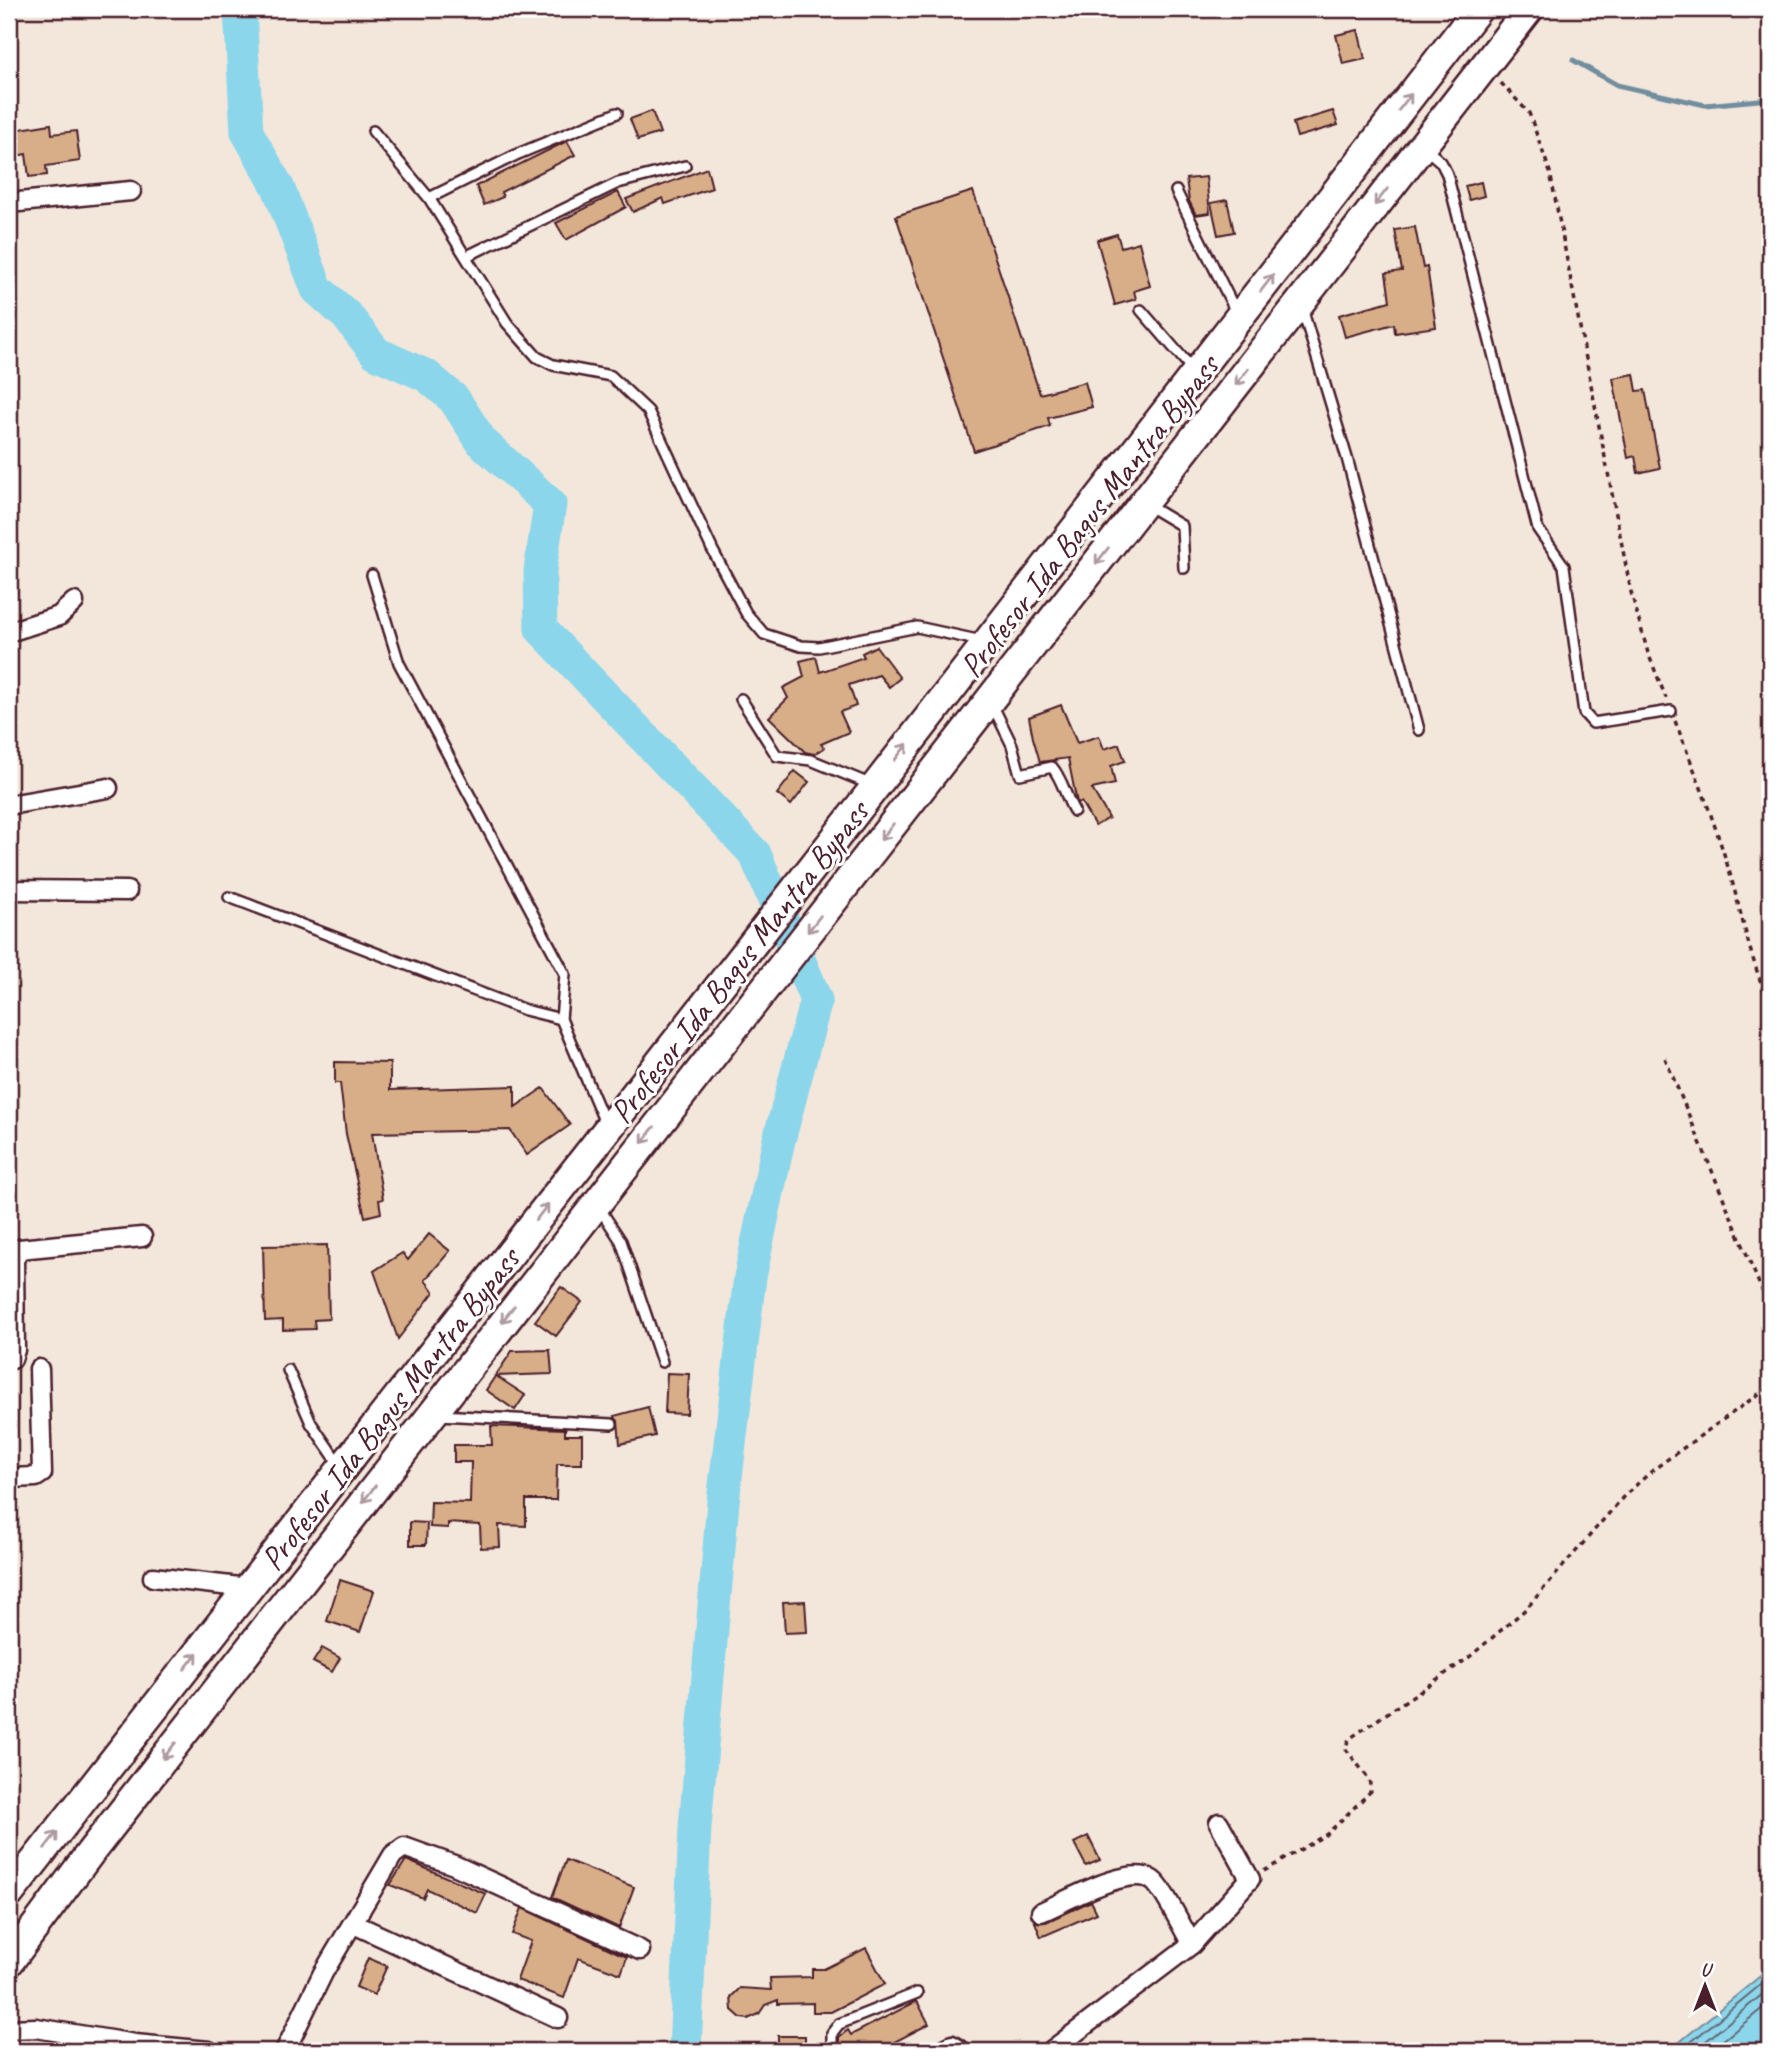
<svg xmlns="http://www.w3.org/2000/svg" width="1779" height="2060" font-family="Caveat,sans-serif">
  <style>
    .water { fill: #8bd6eb; stroke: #718d9e; stroke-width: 2 }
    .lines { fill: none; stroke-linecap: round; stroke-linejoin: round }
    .shore { stroke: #646878; stroke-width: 2 }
    .stream { stroke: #718d9e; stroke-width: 5 }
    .river { stroke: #8bd6eb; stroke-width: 33 }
    .building { fill: #d7ae88; stroke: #4a1f2b; stroke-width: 2 }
    .service-casing { stroke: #4a1f2b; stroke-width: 14 }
    .minor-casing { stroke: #4a1f2b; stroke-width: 23 }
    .trunk-casing { stroke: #4a1f2b; stroke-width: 33 }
    .path { stroke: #4a1f2b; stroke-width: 3.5; stroke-dasharray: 5 5; stroke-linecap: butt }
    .service { stroke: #fff; stroke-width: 9 }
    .minor { stroke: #fff; stroke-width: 18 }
    .trunk { stroke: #fff; stroke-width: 28 }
    .oneway { stroke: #ae9aa0 }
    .labels { text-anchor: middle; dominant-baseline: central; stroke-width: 6; stroke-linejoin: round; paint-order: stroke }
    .street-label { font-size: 33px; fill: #4a1f2b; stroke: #fff }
  </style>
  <rect width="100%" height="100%" fill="#f3e7db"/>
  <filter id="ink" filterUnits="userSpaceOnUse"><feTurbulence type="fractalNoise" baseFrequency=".0143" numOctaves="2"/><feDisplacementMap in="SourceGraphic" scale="14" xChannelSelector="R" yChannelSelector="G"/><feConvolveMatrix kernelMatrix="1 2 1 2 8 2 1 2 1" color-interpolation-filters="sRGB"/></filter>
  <g filter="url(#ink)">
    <polygon class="water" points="1770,1968 1770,2051 1667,2051 1676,2045"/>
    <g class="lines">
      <g class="shore">
        <polyline points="1680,2051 1770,1977"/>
        <polyline points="1694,2051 1770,1988"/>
        <polyline points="1710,2051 1770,2002"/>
      </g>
      <polyline class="stream" points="1573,60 1617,85 1705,105 1770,99"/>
      <polyline class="river" points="240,9 247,132 278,187 317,289 347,316 376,353 427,376 454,399 482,442 550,504 540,571 541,629 755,854 816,1000 778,1144 750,1277 723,1502 695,1827 685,2051"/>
    </g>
    <g class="building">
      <polygon points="1358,30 1365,59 1343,64 1336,35"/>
      <polygon points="652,111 660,133 638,140 630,119"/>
      <polygon points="1333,111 1338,125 1297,137 1293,123"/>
      <polygon points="51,124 52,134 76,131 80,161 46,166 47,175 29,177 26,154 17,156 14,130"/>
      <polygon points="567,141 575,155 501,192 503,197 484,205 476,186"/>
      <polygon points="707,168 712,188 665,204 663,198 633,212 626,199"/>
      <polygon points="1206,177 1210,213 1196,215 1189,201 1186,179"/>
      <polygon points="1481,182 1484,196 1469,200 1465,186"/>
      <polygon points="973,191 1040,394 1085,382 1092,407 1048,418 1050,426 974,451 896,216"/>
      <polygon points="618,192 626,207 566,240 556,223"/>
      <polygon points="1227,200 1234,232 1218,235 1211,203"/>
      <polygon points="1415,227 1423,268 1427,267 1436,327 1395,333 1394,324 1345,337 1339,315 1390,301 1386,273 1402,271 1395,230"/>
      <polygon points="1117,234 1121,247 1139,242 1150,286 1134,291 1136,299 1115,305 1097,240"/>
      <polygon points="1634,374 1637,391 1645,390 1660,468 1638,473 1635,456 1628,458 1613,378"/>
      <polygon points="876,646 900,678 889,687 879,675 849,685 856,706 840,712 849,732 821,744 824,748 814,754 805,752 769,717 788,698 783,688 804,677 800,661 816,657 820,672 864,657 862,653"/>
      <polygon points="1061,705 1077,743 1099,736 1104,749 1119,744 1125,761 1111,766 1115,784 1092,789 1109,818 1095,826 1081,802 1077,803 1068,758 1040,762 1033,738 1029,717"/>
      <polygon points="795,771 809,782 791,805 777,794"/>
      <polygon points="335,1062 390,1063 390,1090 515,1086 515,1107 543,1088 570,1125 527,1155 510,1130 372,1133 383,1199 379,1200 381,1213 365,1217 346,1134 340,1083 335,1083"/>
      <polygon points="429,1234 450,1251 425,1280 434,1292 398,1339 374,1271 402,1253 408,1260"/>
      <polygon points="327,1245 329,1319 314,1320 315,1329 283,1330 283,1320 265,1321 263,1246"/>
      <polygon points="561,1287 582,1302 556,1336 535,1321"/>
      <polygon points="550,1350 552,1374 496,1376 525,1395 515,1410 486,1390 512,1351"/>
      <polygon points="667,1373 689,1374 687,1414 665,1413"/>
      <polygon points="648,1407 655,1436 620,1444 618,1421 614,1416"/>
      <polygon points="491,1426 565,1429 565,1435 582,1435 582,1464 557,1464 556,1500 526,1500 526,1526 499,1525 500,1547 481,1548 480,1525 448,1523 448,1528 430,1527 431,1502 470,1503 471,1462 454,1462 454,1445 492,1445"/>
      <polygon points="410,1522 427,1523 426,1545 410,1545"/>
      <polygon points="340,1580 374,1591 360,1632 327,1621"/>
      <polygon points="805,1601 807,1632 785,1633 783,1602"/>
      <polygon points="322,1648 340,1658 332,1672 313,1662"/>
      <polygon points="1088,1836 1100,1860 1086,1866 1074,1843"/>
      <polygon points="406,1860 486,1894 477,1913 427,1889 423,1898 390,1885"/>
      <polygon points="566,1860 634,1887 619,1928 552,1897"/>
      <polygon points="1091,1901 1097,1913 1041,1937 1035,1922 1046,1922"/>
      <polygon points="522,1908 627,1957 621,1974 578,1958 564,1998 517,1980 531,1941 512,1934"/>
      <polygon points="866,1948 885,1984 831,2012 813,2012 813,2003 778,2004 778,2000 765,2005 759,2014 748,2019 741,2018 732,2010 731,1997 740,1988 771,1990 770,1978 812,1977 812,1969 824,1969"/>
      <polygon points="368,1958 387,1966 374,1995 356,1987"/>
      <polygon points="917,2001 929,2024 877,2051 839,2050 839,2037 848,2030 851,2035"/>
      <rect x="778" y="2036" width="27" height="15"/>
    </g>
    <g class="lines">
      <g class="service-casing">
        <g id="service">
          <polyline points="373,131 429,198 507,323 537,357 553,365 611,376 648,411 712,549 746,613 764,634 801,646 819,647 917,627 982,641"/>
          <polyline points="1426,149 1441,162 1447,174 1538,529 1564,566 1584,713 1593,723 1671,711"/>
          <polyline points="1176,191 1237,314"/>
          <polyline points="429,198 518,154 617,113"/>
          <polyline points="467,256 618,183 685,166"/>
          <polyline points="1302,308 1347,458 1419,730"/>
          <polyline points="1141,310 1193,370"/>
          <polyline points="1147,505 1182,526 1184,568"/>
          <polyline points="372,575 399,663 565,974 561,1019"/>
          <polyline points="741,699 777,756 811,760 872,785"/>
          <path d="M992 704 1012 745 1020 774 1052 767C1063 780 1065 796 1074 811"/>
          <polyline points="229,897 525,1010 561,1019 605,1123"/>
          <polyline points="598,1206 621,1241 662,1362"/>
          <polyline points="288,1370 311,1423 339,1464"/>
          <polyline points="439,1415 612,1424"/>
          <polyline points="832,2051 832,2033 839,2024 917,1993"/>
        </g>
      </g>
      <g class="minor-casing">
        <g id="minor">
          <polyline points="9,203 131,191"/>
          <polyline points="9,632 59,616 74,602"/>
          <polyline points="9,805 108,788"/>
          <polyline points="9,890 127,891"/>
          <polyline points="9,1360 12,1359 15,1350 14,1260 19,1249 142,1237"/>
          <polyline points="9,1478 36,1477 42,1473 39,1369"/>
          <polyline points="153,1577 248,1588"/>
          <path d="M1041 1912C1065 1902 1129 1864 1152 1880 1164 1888 1183 1930 1192 1944"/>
          <polyline points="354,1924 558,2018"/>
          <polyline points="9,2029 36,2028 135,2044 209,2051"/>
          <polyline points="285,2051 323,1973 393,1855 404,1847 454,1865 640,1950"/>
          <polyline points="941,2051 952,2045 961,2051"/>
          <polyline points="1051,2051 1192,1944 1250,1879 1219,1823"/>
        </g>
      </g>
      <g class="trunk-casing">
        <g id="trunk">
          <polyline points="9,1894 830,845 1478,9"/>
          <polyline points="9,1962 90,1853 1529,9"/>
        </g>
      </g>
      <g class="path">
        <polyline points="1501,83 1529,113 1550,172 1631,592 1648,653 1666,698"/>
        <path d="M1675 721C1694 769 1713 817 1728 867 1742 914 1750 960 1770 1005"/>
        <polyline points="1665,1058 1770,1310"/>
        <polyline points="1264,1871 1327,1834 1371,1791 1369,1779 1345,1748 1349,1739 1467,1659 1526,1609 1624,1496 1654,1469 1770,1386"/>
      </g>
      <use href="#service" class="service"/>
      <use href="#minor" class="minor"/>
      <use href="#trunk" class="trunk"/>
    </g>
    <defs><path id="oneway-shaft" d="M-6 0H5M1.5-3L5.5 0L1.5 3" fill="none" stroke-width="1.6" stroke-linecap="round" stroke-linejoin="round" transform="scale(1.75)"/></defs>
    <g class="oneway">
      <use href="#oneway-shaft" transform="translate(1405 102) rotate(-52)"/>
      <use href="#oneway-shaft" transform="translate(1381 197) rotate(128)"/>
      <use href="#oneway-shaft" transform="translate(1267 283) rotate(-52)"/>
      <use href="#oneway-shaft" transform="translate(1242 377) rotate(128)"/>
      <use href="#oneway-shaft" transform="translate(1102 556) rotate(128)"/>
      <use href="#oneway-shaft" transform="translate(901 752) rotate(-52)"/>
      <use href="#oneway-shaft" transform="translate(887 832) rotate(128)"/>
      <use href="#oneway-shaft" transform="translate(814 924) rotate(128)"/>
      <use href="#oneway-shaft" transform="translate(648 1135) rotate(128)"/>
      <use href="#oneway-shaft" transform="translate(542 1212) rotate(-52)"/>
      <use href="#oneway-shaft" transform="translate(508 1314) rotate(128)"/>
      <use href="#oneway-shaft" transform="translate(369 1494) rotate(128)"/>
      <use href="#oneway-shaft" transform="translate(191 1661) rotate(-52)"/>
      <use href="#oneway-shaft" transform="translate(169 1751) rotate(128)"/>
      <use href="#oneway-shaft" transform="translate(51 1840) rotate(-52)"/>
    </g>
  </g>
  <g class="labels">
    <g class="street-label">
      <text transform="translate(1089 516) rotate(-52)">Profesor Ida Bagus Mantra Bypass</text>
      <text transform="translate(739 962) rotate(-52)">Profesor Ida Bagus Mantra Bypass</text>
      <text transform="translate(390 1409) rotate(-52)">Profesor Ida Bagus Mantra Bypass</text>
    </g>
  </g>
  <rect width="1779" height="2060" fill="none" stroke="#fff" stroke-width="35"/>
  <rect x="18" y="18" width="1744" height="2025" fill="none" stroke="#4a1f2b" stroke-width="2.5" filter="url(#ink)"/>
  <g transform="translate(1705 1986)" stroke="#ffffff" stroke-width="5" paint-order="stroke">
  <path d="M0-5L12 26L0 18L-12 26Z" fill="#4a1f2b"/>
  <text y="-10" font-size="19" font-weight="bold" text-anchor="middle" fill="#4a1f2b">U</text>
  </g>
</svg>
